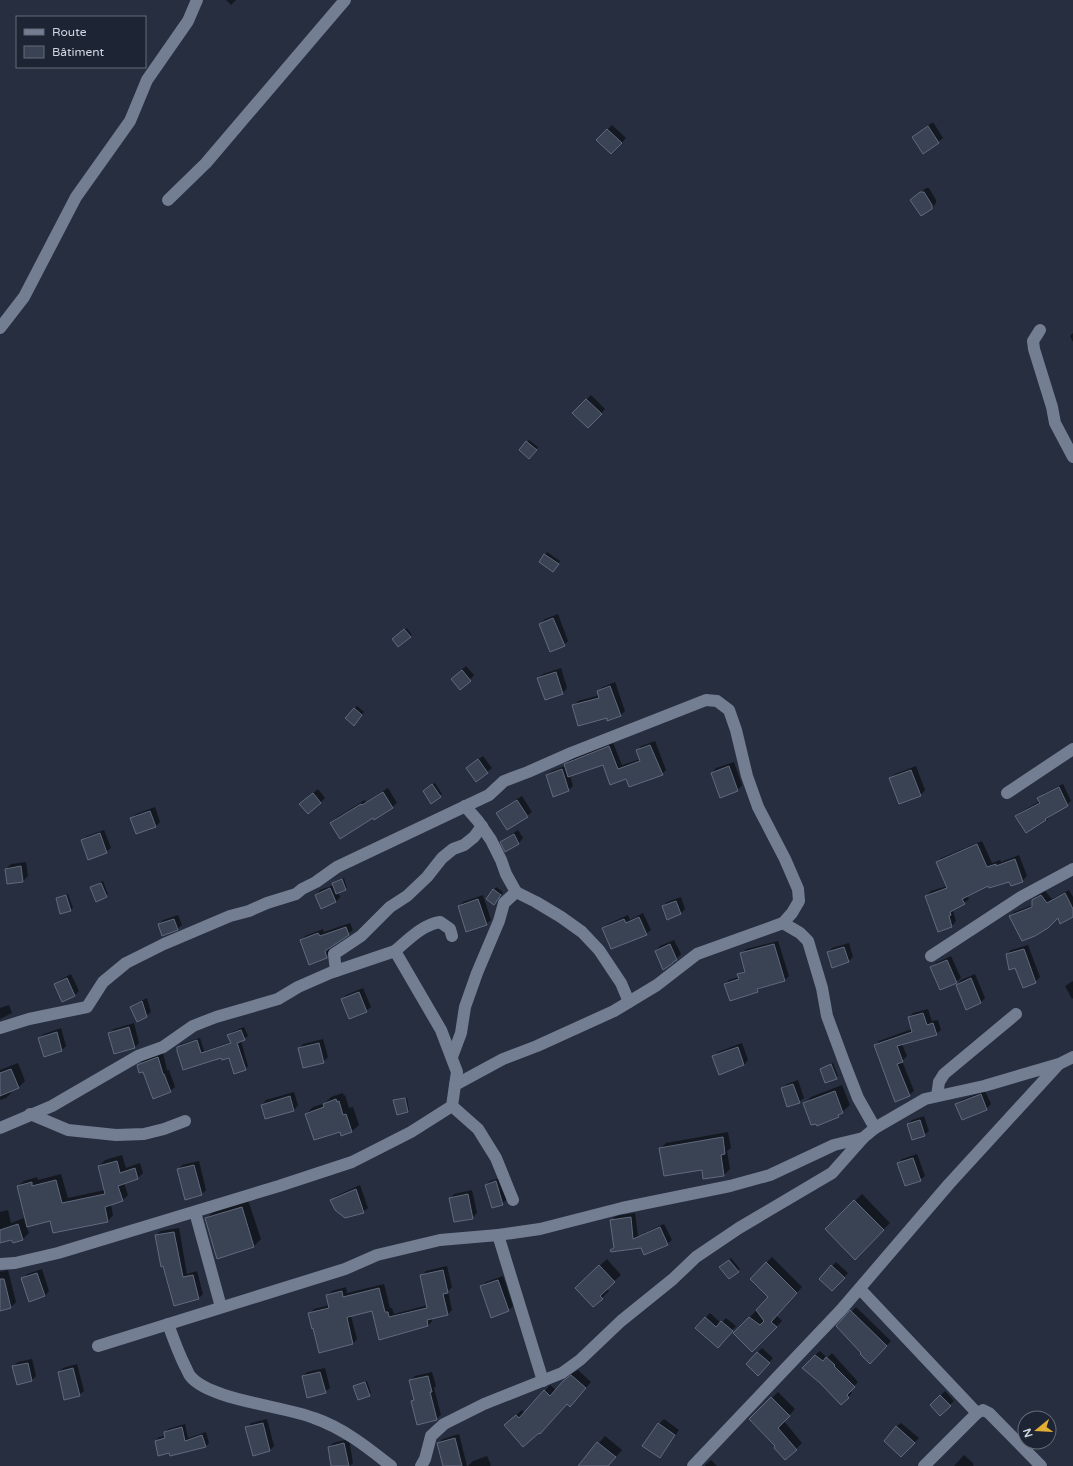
<svg xmlns="http://www.w3.org/2000/svg" width="1073" height="1466" font-family="'Varela Round',sans-serif">
  <style>
    .shadow { fill: #0007 }
    .building { fill: #3a4354; stroke: #616a7e }
    .lines { fill: none; stroke-linecap: round; stroke-linejoin: round }
    .street { stroke: #747e92; stroke-width: 12 }
  </style>
  <rect width="100%" height="100%" fill="#262e3f"/>
  <g class="shadow">
    <polygon points="226,0 236,0 231,5"/>
    <polygon points="933,122 943,138 923,153 913,137"/>
    <polygon points="612,125 626,138 616,149 598,140"/>
    <polygon points="926,188 929,188 936,200 936,203 932,208 911,200"/>
    <polygon points="1073,333 1073,342 1070,336"/>
    <polygon points="591,395 605,409 588,427 574,413"/>
    <polygon points="529,440 538,447 531,456 520,450"/>
    <polygon points="547,552 560,561 555,569 540,562"/>
    <polygon points="558,614 568,641 564,645 540,624 545,619"/>
    <polygon points="407,628 412,635 410,636 395,637"/>
    <polygon points="466,666 474,675 470,680 456,675"/>
    <polygon points="561,668 567,688 563,693 545,699 538,678 543,674"/>
    <polygon points="615,682 625,711 621,715 607,717 573,706 578,701 600,695 598,691 603,687"/>
    <polygon points="357,706 364,712 355,722 346,718"/>
    <polygon points="655,741 666,770 662,774 627,778 604,764 570,775 573,786 569,790 554,795 547,775 552,771 565,766 565,765 569,760 613,743 622,765 641,759 637,751 641,746"/>
    <polygon points="483,756 492,768 477,781 472,764"/>
    <polygon points="734,762 742,785 738,790 720,796 712,773 716,768"/>
    <polygon points="916,766 925,790 921,795 900,803 890,779 895,774"/>
    <polygon points="435,783 442,794 431,802 426,789"/>
    <polygon points="1063,784 1071,801 1046,820 1026,831 1017,816 1021,812 1040,801 1039,799 1043,794"/>
    <polygon points="388,788 397,803 392,807 373,817 332,823 336,818 365,800 366,802"/>
    <polygon points="318,789 325,798 320,803 305,800"/>
    <polygon points="522,796 532,812 527,816 507,829 497,813 502,809"/>
    <polygon points="155,807 160,822 156,826 131,818 136,814"/>
    <polygon points="104,830 111,848 106,852 82,841 87,836"/>
    <polygon points="518,830 523,838 519,843 506,851 502,842 506,838"/>
    <polygon points="982,841 992,863 1000,860 1001,862 1019,855 1027,876 1022,881 1010,880 989,884 967,895 969,899 964,903 955,908 953,911 956,921 952,926 938,930 926,896 931,891 947,886 937,863 941,858"/>
    <polygon points="26,862 28,876 23,881 8,883 6,869 11,864"/>
    <polygon points="344,878 347,888 338,892 340,897 336,902 316,895 320,890 334,885 333,883 335,881"/>
    <polygon points="103,881 108,894 106,896 91,887"/>
    <polygon points="496,887 503,892 496,902 487,899"/>
    <polygon points="1069,890 1073,897 1073,916 1010,916 1014,912 1033,905 1033,900 1037,896 1045,891 1052,899"/>
    <polygon points="68,894 73,908 71,910 57,899 59,897"/>
    <polygon points="483,895 491,920 486,924 459,906 463,902"/>
    <polygon points="681,897 685,909 681,913 667,918 663,906 667,902"/>
    <polygon points="643,913 651,930 646,934 603,928 608,924 628,915 630,920"/>
    <polygon points="178,915 182,925 177,929 159,924 163,920"/>
    <polygon points="350,923 353,930 329,947 331,952 326,957 301,940 305,936 323,929 324,932"/>
    <polygon points="674,940 681,954 676,959 656,951 660,946"/>
    <polygon points="778,941 789,976 785,980 761,987 757,991 725,984 729,980 739,977 738,975 745,970 742,953 746,949"/>
    <polygon points="849,943 853,957 849,961 828,953 832,948"/>
    <polygon points="1028,945 1040,977 1035,982 1007,954 1011,950"/>
    <polygon points="951,956 961,978 956,982 931,967 936,963"/>
    <polygon points="71,974 79,991 75,995 55,985 60,980"/>
    <polygon points="975,974 985,998 981,1002 957,985 961,980"/>
    <polygon points="1073,981 1073,998 1072,999 1065,986"/>
    <polygon points="363,988 371,1007 366,1011 342,999 346,995"/>
    <polygon points="147,998 151,1012 146,1016 131,1007 136,1003"/>
    <polygon points="9,1005 12,1013 0,1019 0,1008"/>
    <polygon points="928,1009 932,1021 938,1020 941,1030 936,1034 902,1044 907,1056 902,1061 914,1091 909,1095 875,1046 879,1041 912,1029 909,1017 913,1013"/>
    <polygon points="134,1023 139,1043 135,1047 115,1053 109,1033 114,1029"/>
    <polygon points="244,1027 248,1036 241,1041 248,1066 245,1070 230,1056 222,1056 184,1069 178,1047 181,1044 200,1038 204,1051 231,1042 228,1036 232,1032"/>
    <polygon points="61,1028 66,1046 62,1050 44,1055 39,1038 44,1034"/>
    <polygon points="323,1039 328,1057 323,1062 299,1049 303,1044"/>
    <polygon points="742,1043 748,1060 744,1065 713,1057 718,1052"/>
    <polygon points="163,1053 167,1070 169,1070 175,1087 170,1091 138,1066 143,1061"/>
    <polygon points="18,1063 25,1081 18,1088 11,1090 12,1092 6,1098 0,1100 0,1070"/>
    <polygon points="833,1063 838,1076 836,1078 821,1069"/>
    <polygon points="798,1080 804,1098 799,1102 782,1088 787,1084"/>
    <polygon points="842,1085 850,1105 838,1116 804,1104 811,1097"/>
    <polygon points="985,1091 991,1104 986,1109 956,1104 961,1100"/>
    <polygon points="294,1092 298,1105 294,1110 262,1105 266,1100"/>
    <polygon points="343,1093 344,1096 345,1095 349,1108 353,1107 359,1125 352,1131 306,1114 313,1107 325,1103 331,1097"/>
    <polygon points="407,1098 409,1110 407,1111 394,1100"/>
    <polygon points="924,1116 929,1131 924,1135 908,1124 912,1120"/>
    <polygon points="728,1132 731,1148 727,1151 730,1169 724,1175 703,1168 660,1149 666,1143"/>
    <polygon points="917,1154 925,1176 920,1180 898,1163 902,1159"/>
    <polygon points="122,1155 126,1168 140,1163 143,1173 137,1179 124,1183 128,1195 122,1201 111,1204 113,1215 108,1221 51,1220 26,1226 29,1233 23,1239 12,1238 0,1242 0,1212 8,1210 11,1223 24,1218 26,1225 27,1225 18,1186 24,1181 37,1177 38,1180 61,1174 68,1198 105,1190 99,1166 105,1160"/>
    <polygon points="199,1161 206,1190 202,1194 178,1170 182,1165"/>
    <polygon points="500,1178 507,1199 502,1204 486,1185 490,1181"/>
    <polygon points="360,1185 368,1208 363,1212 331,1201 336,1196"/>
    <polygon points="472,1190 477,1213 472,1218 450,1199 454,1194"/>
    <polygon points="862,1194 890,1223 855,1258 826,1229"/>
    <polygon points="248,1200 261,1239 254,1246 206,1219 213,1212"/>
    <polygon points="635,1213 638,1236 664,1224 672,1240 667,1244 611,1250 615,1246 612,1220 616,1216"/>
    <polygon points="179,1228 187,1274 197,1271 203,1294 199,1298 174,1305 156,1236 160,1231"/>
    <polygon points="772,1257 802,1287 776,1315 782,1321 752,1351 735,1333 769,1297 766,1263"/>
    <polygon points="731,1258 740,1269 730,1278 721,1268"/>
    <polygon points="607,1259 621,1275 606,1288 609,1291 593,1306 577,1288"/>
    <polygon points="836,1262 848,1273 832,1290 832,1266"/>
    <polygon points="447,1266 452,1287 448,1291 452,1310 448,1314 432,1318 432,1321 428,1326 379,1339 372,1310 351,1316 357,1339 353,1344 309,1314 314,1309 330,1305 327,1295 332,1291 346,1287 347,1293 384,1284 390,1308 392,1308 394,1314 428,1305 421,1276 426,1271"/>
    <polygon points="42,1269 49,1291 45,1296 30,1301 22,1279 27,1274"/>
    <polygon points="8,1270 16,1302 11,1307 0,1310 0,1272"/>
    <polygon points="503,1276 513,1306 509,1310 492,1316 481,1286 486,1282"/>
    <polygon points="856,1307 891,1341 870,1363 863,1353 837,1326"/>
    <polygon points="710,1313 721,1323 726,1318 736,1326 722,1342 705,1318"/>
    <polygon points="762,1348 773,1358 763,1370 757,1353"/>
    <polygon points="820,1351 827,1358 832,1353 858,1382 850,1390 852,1393 841,1404 815,1355"/>
    <polygon points="32,1359 36,1376 32,1380 13,1366 18,1362"/>
    <polygon points="77,1364 84,1391 79,1395 59,1372 63,1368"/>
    <polygon points="325,1368 330,1388 325,1392 303,1376 307,1372"/>
    <polygon points="578,1370 591,1382 575,1400 567,1403 546,1427 511,1420 522,1410 525,1413 550,1385 556,1390 570,1375"/>
    <polygon points="432,1372 436,1386 434,1388 441,1415 436,1419 412,1401 414,1399 410,1381 415,1376"/>
    <polygon points="367,1381 371,1393 369,1395 354,1386"/>
    <polygon points="945,1391 954,1401 940,1414 931,1405"/>
    <polygon points="778,1392 795,1409 784,1421 802,1443 796,1449 777,1446 750,1419"/>
    <polygon points="267,1419 274,1446 270,1450 254,1455 247,1428 251,1423"/>
    <polygon points="664,1419 679,1430 660,1457 659,1424"/>
    <polygon points="901,1423 919,1438 903,1454 896,1427"/>
    <polygon points="185,1424 188,1438 206,1432 209,1443 206,1446 170,1452 156,1441 159,1437 166,1436 165,1432 168,1429"/>
    <polygon points="459,1434 467,1466 444,1466 438,1443 443,1439"/>
    <polygon points="605,1436 622,1450 608,1466 579,1466"/>
    <polygon points="349,1439 353,1463 350,1466 332,1466 329,1447 333,1443"/>
    <polygon points="964,1455 974,1464 973,1466 954,1466"/>
    <polygon points="487,1456 491,1465 490,1466 468,1466 473,1461"/>
    <polygon points="711,1460 717,1466 705,1466 706,1464"/>
  </g>
  <g class="building">
    <polygon points="928,126 939,143 923,154 912,137"/>
    <polygon points="607,129 622,143 611,154 596,140"/>
    <polygon points="920,192 924,192 932,205 932,209 921,216 910,200"/>
    <polygon points="586,399 602,414 588,428 572,413"/>
    <polygon points="526,441 537,450 529,459 519,450"/>
    <polygon points="544,554 559,564 553,572 539,562"/>
    <polygon points="553,618 565,646 550,652 539,624"/>
    <polygon points="404,629 411,637 398,647 392,639"/>
    <polygon points="462,670 471,681 460,690 451,679"/>
    <polygon points="556,672 563,694 545,700 537,678"/>
    <polygon points="610,686 621,716 607,721 607,718 578,726 572,705 599,698 597,691"/>
    <polygon points="354,708 362,715 354,726 345,718"/>
    <polygon points="650,745 663,775 629,787 626,779 610,785 603,765 568,777 564,764 609,746 618,769 640,761 636,750"/>
    <polygon points="478,759 488,773 476,782 466,768"/>
    <polygon points="729,766 738,791 720,798 711,773"/>
    <polygon points="562,769 569,791 553,797 546,775"/>
    <polygon points="911,770 921,796 899,804 889,778"/>
    <polygon points="432,784 441,797 431,804 423,791"/>
    <polygon points="1059,787 1068,806 1045,819 1046,820 1026,833 1015,816 1040,803 1037,798"/>
    <polygon points="383,792 393,808 374,820 373,818 340,839 330,823 361,804 362,805"/>
    <polygon points="313,793 321,803 308,814 299,804"/>
    <polygon points="517,800 528,817 507,830 496,813"/>
    <polygon points="150,811 156,827 136,834 130,818"/>
    <polygon points="100,833 107,853 88,860 81,840"/>
    <polygon points="514,834 519,844 505,852 500,842"/>
    <polygon points="977,844 987,867 996,864 996,866 1015,859 1023,882 1011,886 1009,882 989,888 988,886 962,899 965,904 950,912 951,915 949,916 952,927 938,932 925,896 947,888 936,862"/>
    <polygon points="21,866 23,882 7,884 5,869"/>
    <polygon points="342,879 346,890 336,894 332,883"/>
    <polygon points="101,883 107,897 96,902 90,887"/>
    <polygon points="330,888 336,902 321,909 315,895"/>
    <polygon points="493,889 501,895 494,905 486,899"/>
    <polygon points="1065,893 1073,909 1073,917 1060,924 1058,918 1048,928 1035,936 1022,941 1009,916 1032,907 1032,900 1041,895 1047,903"/>
    <polygon points="66,895 71,911 60,914 56,898"/>
    <polygon points="478,899 487,925 466,932 458,906"/>
    <polygon points="676,901 681,914 667,920 662,906"/>
    <polygon points="639,917 647,935 611,949 602,928 624,919 626,923"/>
    <polygon points="174,919 178,930 162,936 158,924"/>
    <polygon points="346,927 349,935 325,951 327,958 309,965 300,940 318,933 320,936"/>
    <polygon points="670,944 677,960 673,962 673,963 663,970 655,951"/>
    <polygon points="774,944 785,981 757,989 758,992 730,1001 724,984 739,979 737,974 745,972 740,953"/>
    <polygon points="844,947 849,962 832,968 827,952"/>
    <polygon points="1024,949 1036,983 1023,988 1015,968 1009,970 1006,954"/>
    <polygon points="947,960 957,983 940,990 930,967"/>
    <polygon points="67,978 75,996 62,1002 54,984"/>
    <polygon points="971,978 981,1003 966,1010 956,985"/>
    <polygon points="359,992 367,1012 349,1019 341,999"/>
    <polygon points="142,1001 147,1017 137,1022 130,1007"/>
    <polygon points="923,1013 927,1025 933,1023 937,1035 897,1046 903,1062 897,1064 910,1096 895,1102 874,1045 912,1032 908,1017"/>
    <polygon points="129,1027 135,1048 114,1054 108,1033"/>
    <polygon points="241,1030 245,1040 237,1043 246,1070 234,1074 229,1058 222,1060 221,1058 183,1070 177,1051 177,1047 197,1040 201,1053 231,1043 227,1035"/>
    <polygon points="57,1032 62,1051 44,1057 38,1038"/>
    <polygon points="319,1043 324,1063 303,1068 298,1048"/>
    <polygon points="738,1047 744,1065 719,1075 712,1056"/>
    <polygon points="158,1057 163,1074 164,1074 171,1092 153,1099 143,1072 139,1073 137,1065"/>
    <polygon points="831,1064 837,1079 825,1083 820,1069"/>
    <polygon points="11,1069 19,1088 0,1096 0,1073"/>
    <polygon points="793,1084 800,1103 787,1107 781,1088"/>
    <polygon points="835,1091 843,1113 838,1115 839,1117 817,1126 816,1124 811,1125 803,1103"/>
    <polygon points="981,1094 987,1110 962,1120 955,1104"/>
    <polygon points="290,1096 294,1111 265,1119 261,1105"/>
    <polygon points="405,1098 408,1112 397,1115 393,1100"/>
    <polygon points="336,1099 337,1102 339,1101 343,1115 346,1114 352,1132 341,1136 340,1132 314,1140 305,1114 324,1107 323,1104"/>
    <polygon points="920,1120 925,1136 912,1140 907,1124"/>
    <polygon points="723,1137 725,1154 721,1155 724,1176 703,1179 702,1170 664,1176 659,1148"/>
    <polygon points="913,1158 921,1181 905,1186 897,1163"/>
    <polygon points="117,1161 120,1173 135,1168 138,1179 118,1186 123,1201 105,1207 108,1222 53,1233 50,1221 27,1227 17,1186 32,1182 32,1186 56,1180 62,1203 105,1194 98,1166"/>
    <polygon points="194,1165 202,1195 185,1200 177,1169"/>
    <polygon points="496,1181 503,1205 492,1208 485,1185"/>
    <polygon points="356,1189 364,1213 345,1218 335,1210 330,1200"/>
    <polygon points="468,1194 473,1219 454,1222 449,1198"/>
    <polygon points="854,1200 884,1230 855,1260 825,1229"/>
    <polygon points="242,1207 254,1247 217,1259 205,1218"/>
    <polygon points="631,1217 633,1239 660,1227 668,1245 644,1255 641,1248 611,1252 610,1250 614,1248 610,1220"/>
    <polygon points="18,1224 23,1240 13,1243 11,1240 0,1243 0,1230"/>
    <polygon points="174,1232 183,1277 193,1275 199,1299 174,1306 163,1266 161,1267 155,1235"/>
    <polygon points="729,1260 739,1272 729,1279 719,1267"/>
    <polygon points="766,1262 797,1293 771,1322 777,1327 752,1352 733,1333 749,1317 760,1325 764,1321 756,1310 768,1297 750,1279"/>
    <polygon points="599,1265 615,1282 600,1296 603,1299 593,1307 575,1288"/>
    <polygon points="831,1265 845,1278 832,1291 819,1279"/>
    <polygon points="443,1270 448,1293 443,1294 448,1315 427,1320 428,1326 379,1340 372,1311 348,1317 347,1318 353,1344 319,1353 313,1328 312,1329 308,1313 329,1308 326,1295 342,1291 343,1297 379,1288 385,1312 388,1312 389,1317 427,1308 420,1275"/>
    <polygon points="37,1273 45,1296 29,1302 21,1278"/>
    <polygon points="0,1279 4,1279 11,1308 0,1311"/>
    <polygon points="498,1280 509,1311 491,1318 480,1286"/>
    <polygon points="850,1310 887,1346 870,1364 860,1354 861,1353 836,1326"/>
    <polygon points="705,1317 716,1327 721,1321 733,1331 718,1348 695,1328"/>
    <polygon points="757,1352 770,1363 758,1376 746,1364"/>
    <polygon points="815,1355 823,1361 826,1357 835,1365 834,1366 855,1387 847,1395 849,1398 841,1405 820,1383 802,1368"/>
    <polygon points="28,1363 32,1381 17,1385 12,1366"/>
    <polygon points="73,1368 80,1396 64,1400 58,1372"/>
    <polygon points="320,1372 326,1393 307,1398 302,1376"/>
    <polygon points="571,1375 586,1388 570,1407 567,1404 540,1434 539,1433 523,1447 504,1425 516,1415 519,1418 544,1390 550,1396 563,1381"/>
    <polygon points="428,1376 432,1392 430,1392 437,1420 417,1425 411,1401 414,1400 409,1380"/>
    <polygon points="365,1382 370,1396 358,1400 353,1386"/>
    <polygon points="940,1395 951,1406 940,1416 930,1405"/>
    <polygon points="771,1397 790,1416 778,1428 797,1450 785,1460 774,1448 775,1446 749,1419"/>
    <polygon points="263,1423 270,1451 253,1456 245,1427"/>
    <polygon points="658,1423 675,1435 660,1458 642,1446"/>
    <polygon points="896,1426 915,1443 901,1457 884,1441"/>
    <polygon points="182,1427 185,1441 202,1435 206,1447 170,1456 169,1453 158,1456 155,1441 165,1438 164,1432"/>
    <polygon points="455,1438 462,1466 443,1466 437,1443"/>
    <polygon points="597,1442 616,1457 608,1466 578,1466"/>
    <polygon points="344,1443 349,1466 331,1466 328,1447"/>
  </g>
  <g class="lines">
    <g class="street">
      <polyline points="168,200 206,163 345,0"/>
      <polyline points="0,328 24,297 76,197 130,121 147,80 188,21 197,0"/>
      <polyline points="1040,330 1033,341 1034,349 1052,407 1055,423 1073,457"/>
      <polyline points="1007,793 1073,749"/>
      <polyline points="465,806 478,821 491,840 501,860 506,874 516,892"/>
      <polyline points="783,923 800,933 808,941 822,988 827,1016 844,1062 858,1098 875,1128"/>
      <path d="M395 951C409 939 422 925 440 922L450 929 452 936"/>
      <polyline points="931,956 1021,897 1073,869"/>
      <polyline points="336,971 334,954 361,936 390,907 407,896 427,877 442,858 453,849 464,845 474,837 482,826"/>
      <polyline points="0,1028 29,1019 87,1007 103,982 126,963 164,944 230,916 249,911 267,903 296,894 302,889 316,882 337,867 489,795 504,781 528,772 571,753 706,700 717,701 729,710 736,730 747,776 758,807 785,859 798,889 799,901 792,913 783,923 697,954 657,985 614,1011 537,1046 503,1059 455,1085 452,1106 411,1132 352,1162 279,1186 58,1253 15,1263 0,1264"/>
      <polyline points="452,1057 461,1033 465,1007 477,973 499,921 504,903 516,892 536,902 561,917 582,932 599,950 621,983 629,1002"/>
      <polyline points="937,1096 939,1082 944,1074 1016,1014"/>
      <polyline points="452,1106 478,1129 496,1158 513,1200"/>
      <polyline points="30,1114 68,1130 116,1135 144,1134 164,1129 185,1121"/>
      <polyline points="0,1128 52,1106 138,1056 163,1047 193,1026 216,1017 278,999 298,987 330,973 395,951 441,1030 457,1072 455,1085"/>
      <polyline points="195,1212 221,1307"/>
      <polyline points="498,1235 543,1381"/>
      <polyline points="860,1289 977,1413"/>
      <path d="M168 1324C173 1338 178 1352 185 1366 187 1369 188 1374 191 1377 211 1400 283 1406 314 1418 343 1428 367 1447 391 1466"/>
      <polyline points="98,1346 345,1269 377,1255 440,1240 498,1235 540,1229 622,1208 730,1186 770,1175 834,1145 863,1138"/>
      <polyline points="421,1466 425,1459 431,1436 444,1424 484,1404 562,1373 580,1360 621,1321 673,1279 696,1257 739,1228 832,1173 863,1138 875,1128 925,1099 984,1086 1059,1064 1073,1057"/>
      <polyline points="693,1466 841,1310 949,1184 1058,1065"/>
      <polyline points="924,1466 977,1413 983,1410 989,1413 1041,1466"/>
    </g>
  </g>
  <rect x="16" y="16" width="130" height="52" fill="#1d2535" stroke="#656c79"/>
  <rect x="24" y="29" width="20" height="6" fill="#747e92" stroke="#656c79"/>
  <text x="52" y="36" font-size="12" fill="#d0d6e0">Route</text>
  <rect x="24" y="46" width="20" height="12" fill="#3a4354" stroke="#656c79"/>
  <text x="52" y="56" font-size="12" fill="#d0d6e0">Bâtiment</text>
  <g transform="translate(1037 1430) rotate(252)"><circle r="19" fill="#1d2535" stroke="#656c79"/>
  <path d="M0-3L7 15L0 10L-7 15Z" fill="#e3ae34"/>
  <text y="-6" font-size="11" font-weight="bold" text-anchor="middle" fill="#d0d6e0">N</text>
  </g>
</svg>
